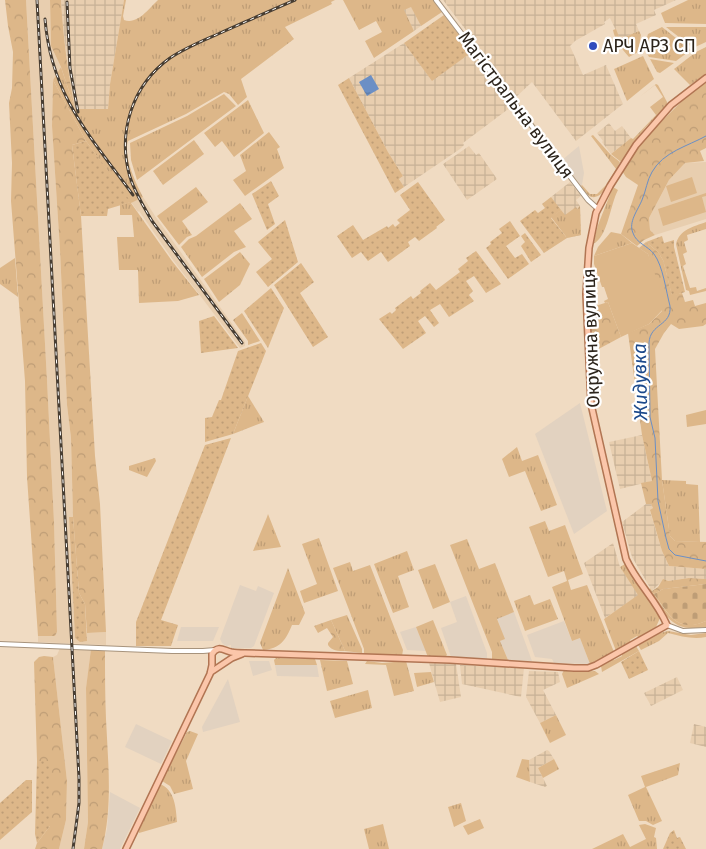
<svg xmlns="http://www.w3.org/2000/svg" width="706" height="849" font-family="'Fira Sans',sans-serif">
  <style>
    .commercial { fill: #e2d2c0 }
    .industrial { fill: url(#industrial-grid) }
    .built { fill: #e8ceaf }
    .grass { fill: url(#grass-tufts) }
    .forest { fill: url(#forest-crowns) }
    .cemetery { fill: url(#cemetery-stones) }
    .park { fill: #ddb789 }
    .garden { fill: url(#garden-dots) }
    .water { fill: url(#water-ripples) }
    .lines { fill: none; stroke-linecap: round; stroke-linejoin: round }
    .stream { stroke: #6b8fc5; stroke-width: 1 }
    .minor-casing { stroke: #a7937c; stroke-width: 6 }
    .major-casing { stroke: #b17553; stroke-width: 8 }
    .minor { stroke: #fff; stroke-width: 4 }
    .major { stroke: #fbc6aa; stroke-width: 5 }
    .rail-casing { stroke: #473d32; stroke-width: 3 }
    .rail { stroke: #fff; stroke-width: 1; stroke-dasharray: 4; stroke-linecap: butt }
    .poi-dot { fill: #304cbd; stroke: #fff; stroke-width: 2 }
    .labels { text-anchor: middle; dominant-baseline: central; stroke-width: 4.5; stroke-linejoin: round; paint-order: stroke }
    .poi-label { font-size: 18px; fill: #2c241b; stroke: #fff; text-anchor: start }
    .street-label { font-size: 18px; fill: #2c241b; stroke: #fff }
    .water-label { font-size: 19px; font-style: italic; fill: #1c498b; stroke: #fff }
  </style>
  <defs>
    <pattern id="industrial-grid" width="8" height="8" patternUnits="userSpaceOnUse" patternTransform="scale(1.25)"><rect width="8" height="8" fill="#e8ceaf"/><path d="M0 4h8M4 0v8" fill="none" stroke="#c7b196"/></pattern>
    <pattern id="grass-tufts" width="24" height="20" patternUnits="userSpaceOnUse" patternTransform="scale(1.25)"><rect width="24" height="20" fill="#ddb789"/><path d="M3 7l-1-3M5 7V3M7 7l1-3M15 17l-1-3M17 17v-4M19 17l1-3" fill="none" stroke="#be9d76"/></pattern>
    <pattern id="forest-crowns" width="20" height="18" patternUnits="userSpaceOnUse" patternTransform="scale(1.25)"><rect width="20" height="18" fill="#ddb789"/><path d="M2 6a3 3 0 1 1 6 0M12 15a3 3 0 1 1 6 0" fill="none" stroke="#be9d76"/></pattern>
    <pattern id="cemetery-stones" width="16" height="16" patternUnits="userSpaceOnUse" patternTransform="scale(1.25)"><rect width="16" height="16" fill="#ddb789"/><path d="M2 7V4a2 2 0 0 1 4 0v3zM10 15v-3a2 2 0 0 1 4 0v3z" fill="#be9d76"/></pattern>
    <pattern id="garden-dots" width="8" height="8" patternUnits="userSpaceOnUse" patternTransform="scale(1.25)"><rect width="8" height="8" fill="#ddb789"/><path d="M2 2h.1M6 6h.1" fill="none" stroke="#be9d76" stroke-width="1.8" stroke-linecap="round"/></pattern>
    <pattern id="water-ripples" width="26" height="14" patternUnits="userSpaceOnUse" patternTransform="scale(1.25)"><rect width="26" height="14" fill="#6b8fc5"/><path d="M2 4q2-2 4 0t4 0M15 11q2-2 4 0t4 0" fill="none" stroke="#58759f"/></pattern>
  </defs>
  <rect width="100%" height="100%" fill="#f0dbc2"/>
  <g class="commercial">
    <polygon points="579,146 584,173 582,185 581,186 562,160"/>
    <polygon points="580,403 607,511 574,534 535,434"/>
    <polygon points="240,585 256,591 258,586 274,593 254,646 251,648 231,648 231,645 226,646 222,643 220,639"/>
    <polygon points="466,596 487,653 487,660 451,657 441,628 457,622 450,602"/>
    <polygon points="514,612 532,661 508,660 500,641 504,639 497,618"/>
    <polygon points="564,621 572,641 580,638 590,664 554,663 552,659 535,657 527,635"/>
    <polygon points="181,627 219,627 213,641 177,641"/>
    <polygon points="416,627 426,651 407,650 400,632"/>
    <polygon points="249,661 269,661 272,670 253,676"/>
    <polygon points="275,665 317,665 319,677 277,676"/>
    <polygon points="228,679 240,722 203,732 202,727"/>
    <polygon points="136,724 172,741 161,764 125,747"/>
    <polygon points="110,792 140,808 120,849 102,849 107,829"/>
  </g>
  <g class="industrial">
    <polygon points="61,0 124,0 110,84 108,110 75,109 70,82 63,26"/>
    <polygon points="443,0 676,0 654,10 656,15 636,24 639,31 620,39 610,18 604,22 605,24 575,41 570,46 583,75 606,65 623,104 576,141 532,82 515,98 491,63"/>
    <polygon points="411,6 421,26 414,31 403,10"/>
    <polygon points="404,43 432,80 472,52 508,102 507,103 511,107 463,143 464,145 460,149 404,187 399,179 403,176 388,152 349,78"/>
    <polygon points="609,123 615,131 622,126 631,138 611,154 602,142 603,141 597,133"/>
    <polygon points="469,146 476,155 479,153 497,179 467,200 443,164"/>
    <polygon points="570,182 581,196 576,200 580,206 581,235 567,238 551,197"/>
    <polygon points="642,435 652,481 620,489 609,442"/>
    <polygon points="646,504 651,504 653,508 650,511 662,551 669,566 706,569 706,579 689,578 668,581 660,583 652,591 632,557 622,522"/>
    <polygon points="613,543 620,567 639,595 605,618 584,563"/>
    <polygon points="429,663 456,664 461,697 440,702"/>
    <polygon points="460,665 524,668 521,697 462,684"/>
    <polygon points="529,671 558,672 560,682 543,690 556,715 540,723 526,697"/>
    <polygon points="677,677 683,690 651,706 644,693"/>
    <polygon points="694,724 706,727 706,747 690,743"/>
    <polygon points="547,750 549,751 554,759 538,768 547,786 545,787 530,782 529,760"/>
  </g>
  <g class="built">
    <polygon points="26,0 50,0 51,46 61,67 53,80 52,126 60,250 67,405 71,438 73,517 69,518 75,638 87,641 87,633 106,632 106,645 38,642 38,636 55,636 57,632 54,522 47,380"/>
    <polygon points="706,162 706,219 655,235 650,230 649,218 669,180 685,163"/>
    <polygon points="143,197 155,216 245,342 245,346 240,348 173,260 139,211 138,212 131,202"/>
    <polygon points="60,648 91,649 86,689 88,822 84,849 59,849 66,820 67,781 53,657 57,655"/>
  </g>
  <g class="grass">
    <path d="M124 0H126L123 16 124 20C138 25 149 8 158 0H335L331 2 332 4 285 27 294 39 241 79 247 97 238 105 229 94 224 92 186 114 128 141C123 156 136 184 143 197L131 203 172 261 199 295 178 301 139 303 138 270H119L117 237H134L132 215H120V205L130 202 86 141 53 80 61 67 75 109H108L110 84Z"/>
    <polygon points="343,0 433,0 442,12 421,26 411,7 404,10 414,31 374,58 365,41 382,32 376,21 359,30"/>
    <polygon points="688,0 706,0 706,24 665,23 661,13"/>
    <polygon points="662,27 691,50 676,61 649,57 644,48 648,34"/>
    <polygon points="666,27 706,27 706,42 693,48"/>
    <path d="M616 29 620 39 639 31 641 35 638 52 629 57C622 49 615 41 613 30Z"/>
    <polygon points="706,47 706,74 690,85 674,69 696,52"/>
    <polygon points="643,56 654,79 627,101 614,69"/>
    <polygon points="650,59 674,63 660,73 657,72"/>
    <polygon points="656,84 658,85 667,102 667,105 645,128 621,162 611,154 631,138 633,139 656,115 650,107 663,97 655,85 638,98"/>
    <polygon points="224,94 236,106 137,180 131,160 130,143 187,116"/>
    <polygon points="248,100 264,133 234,157 222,141 215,147 204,133"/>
    <polygon points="269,132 280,147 277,149 284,168 245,196 233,180 246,171 240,155"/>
    <path d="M593 135 611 155 620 162C615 172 602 206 588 195 585 193 583 189 581 186L582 185 590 194H597L607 184 616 169 591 136Z"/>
    <polygon points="194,140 204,154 163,185 153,171"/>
    <polygon points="196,187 208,202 182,221 192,235 187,237 179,245 157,216"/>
    <path d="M613 187 618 190C610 205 608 237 593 244L598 225Z"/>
    <polygon points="240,203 252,219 234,231 246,247 234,252 202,277 181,247 189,239 196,236"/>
    <polygon points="580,206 581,235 567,238 551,217 561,210 565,215 576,207 577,209"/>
    <path d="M706 222V229L687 235 688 240 684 242 687 252 683 254 686 264 683 266 690 288 696 287 697 291 706 288V291L690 295 689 291 686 290 676 244C680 229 693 227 706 222Z"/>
    <polygon points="611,232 621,234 632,243 594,256 598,247"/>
    <polygon points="240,252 250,264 240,285 219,302 204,279"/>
    <polygon points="15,258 18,297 0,284 0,268"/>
    <polygon points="242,313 260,341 248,345 248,341 233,320"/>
    <polygon points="248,396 264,422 233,434"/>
    <polygon points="706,410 706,424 687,427 686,415"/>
    <polygon points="517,447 522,461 538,455 557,505 541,511 525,471 509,477 502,459"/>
    <polygon points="155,458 156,461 147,477 129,470 129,466"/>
    <polygon points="662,480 686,481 686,484 698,485 700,542 675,541 670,536"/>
    <polygon points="268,514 281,547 253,551 267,517"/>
    <polygon points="545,521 549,531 565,525 583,574 568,580 571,590 587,585 614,652 590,664 580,638 572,641 552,587 567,581 564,571 548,577 529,527"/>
    <polygon points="319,538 338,591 304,603 300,591 317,584 302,544"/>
    <polygon points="467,539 479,569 495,563 514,612 497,619 505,639 500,641 508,660 492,660 492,652 450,545"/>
    <polygon points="407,551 414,570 398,576 409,607 393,613 374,564"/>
    <polygon points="350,562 353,571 370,565 403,650 402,656 364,654 364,649 333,568"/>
    <polygon points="435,564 450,602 433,609 418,570"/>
    <polygon points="625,564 656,610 660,618 656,627 639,638 637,636 630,640 631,642 616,651 604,619 638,595 620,567"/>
    <path d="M288 568 305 613 299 625H292C286 640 280 649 263 650L260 643Z"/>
    <path d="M650 588C666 610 675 635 706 621V627C671 633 667 616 649 590Z"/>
    <polygon points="530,595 534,605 550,599 558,619 525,631 514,601"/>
    <polygon points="347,615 362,649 362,653 345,651 331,620"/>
    <polygon points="433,620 447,655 445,657 428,657 416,627"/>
    <path d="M668 631 691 635 706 633V637C693 640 681 636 668 633L659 641 641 650 638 645 660 633Z"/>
    <polygon points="636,646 639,651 602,672 601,666 613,659 614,660 622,656 622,654"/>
    <polygon points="276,658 315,659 317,665 275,665 274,660"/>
    <polygon points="320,660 347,661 353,684 327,691"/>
    <polygon points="367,661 382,663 406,661 414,691 394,696 386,665 365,664"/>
    <polygon points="564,670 574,672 595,671 599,674 567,688 562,674"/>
    <polygon points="431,672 434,682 417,687 414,673"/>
    <polygon points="368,690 372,708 335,718 330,701"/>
    <polygon points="556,715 566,735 550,743 540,723"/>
    <polygon points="190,731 198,734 186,761 193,789 174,794 170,786 162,781 187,732"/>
    <polygon points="522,759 529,760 530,782 516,777"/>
    <polygon points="554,759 559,769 543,778 538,768"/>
    <polygon points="680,763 678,775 646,787 662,821 653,825 646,821 639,821 628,795 645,787 641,776"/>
    <path d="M160 784C175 790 176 808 177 822L139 833V829Z"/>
    <polygon points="461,803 466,821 454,827 448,807"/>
    <polygon points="480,819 484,828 468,835 463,826"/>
    <polygon points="383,824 389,849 369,849 364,829"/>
    <polygon points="645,824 656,828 654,837 656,838 657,849 592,849 623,834 630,847 646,839 639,825"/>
  </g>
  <g class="forest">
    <polygon points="5,0 26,0 47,380 54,522 57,632 55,636 38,636 27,477 25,381 11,201 12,163 9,103 12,88 13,52 8,26"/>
    <path d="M50 0H61C63 36 68 73 75 109L61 67 51 46Z"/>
    <polygon points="53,80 86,141 72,145 81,216 95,456 100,504 106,632 87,633 85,604 79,593 73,517 71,438 67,405 60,250 52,126"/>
    <polygon points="706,82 706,148 700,151 704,161 685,163 669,180 649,218 650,230 655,235 644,240 637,246 621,234 638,185 626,177 622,171 645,138 687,96"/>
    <polygon points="646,242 658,252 663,260 672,295 682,293 685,302 693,300 695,306 706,303 706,324 703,326 679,329 671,324 664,333 655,349 662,480 670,536 675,541 706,542 706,569 669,566 662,551 650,510 653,508 651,504 646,504 641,483 652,481 642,435 628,333 649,324 662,311 648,254 639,248"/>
    <polygon points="608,302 621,337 593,352 589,308"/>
    <polygon points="689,578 706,579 706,584 663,589 654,594 652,591 658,587 663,579 668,581"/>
    <path d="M331 620 345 651C338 651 332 651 328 645V643L333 637 327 628 318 633 314 626Z"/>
    <path d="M91 649 105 650C105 673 105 696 106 719 108 763 113 806 102 849H84L88 822 86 688Z"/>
    <polygon points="44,656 53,657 67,781 66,820 59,849 35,849 37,843 50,826 50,762 37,761 34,662 39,657"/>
  </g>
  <path class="cemetery" d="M706 584V621C677 634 669 614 654 594L663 589Z"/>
  <g class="park">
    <polygon points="692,177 697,193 671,202 666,186"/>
    <polygon points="706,193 706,196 702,197 706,212 663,226 658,209"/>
    <polygon points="632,243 648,254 666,306 649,324 621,337 608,302 605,303 604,301 608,299 604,287 602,287 594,264 594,256"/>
  </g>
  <g class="garden">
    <polygon points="444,15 472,52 432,81 404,43"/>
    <polygon points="349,78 388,152 403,176 399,179 404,187 395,193 338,85"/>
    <polygon points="86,141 131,202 108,209 107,216 81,216 72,145"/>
    <polygon points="271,181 279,196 268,204 275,224 267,230 252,194"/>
    <polygon points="418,182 445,220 436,227 437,228 419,241 415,237 408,242 410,246 388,262 381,252 368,261 361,252 352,258 337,236 353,225 363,240 387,226 388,228 393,224 395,227 400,223 397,220 410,210 400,195"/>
    <polygon points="551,197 561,210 551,218 567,238 544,253 520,221 535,210 538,213 545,208 542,204"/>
    <polygon points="285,220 298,262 268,287 256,272 272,259 258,242"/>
    <polygon points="510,221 520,236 506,246 515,258 522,254 529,264 508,279 486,248 491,244 490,242 502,233 499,229"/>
    <polygon points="525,233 541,255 531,262 521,246 525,242 521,236"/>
    <polygon points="662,236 664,243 674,240 674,247 685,292 672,296 663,260 658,252 646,242"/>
    <polygon points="476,251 501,284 486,293 474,276 466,281 473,291 469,295 474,301 449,317 440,304 430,310 439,323 434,327 425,316 418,321 426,333 403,349 379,319 390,312 392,314 396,310 395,308 411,296 413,299 421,293 420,291 430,283 436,290 460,272 458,269 468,261 466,258"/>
    <polygon points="301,263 314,282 300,293 328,337 313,347 274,285"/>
    <polygon points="271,288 284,308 268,348 244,311"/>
    <polygon points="214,316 238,348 201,353 199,321"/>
    <polygon points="261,343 266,351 233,434 205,442 205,418 212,417 219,400 221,400 238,351"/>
    <polygon points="231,438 161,620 178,625 171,646 136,646 136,622 205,445"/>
    <polygon points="69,517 73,517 79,593 85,604 87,641 80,642 75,638"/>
    <polygon points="639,651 648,670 629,679 621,662"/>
    <polygon points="37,761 50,761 50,826 37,843 35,834"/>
    <polygon points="26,780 32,780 32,812 0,840 0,803"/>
    <polygon points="674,830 677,838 680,837 686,849 663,849 670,833"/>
  </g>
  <polygon class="water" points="371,75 379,89 367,96 359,82"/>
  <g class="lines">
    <path class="stream" d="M706 136C688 146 663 152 652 172 647 180 646 191 642 200 638 210 628 222 633 233 636 243 648 246 654 254 663 266 666 291 670 306 672 326 650 323 649 343L650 417 655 438 658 501 666 538 669 549 675 555 706 561"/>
    <g class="minor-casing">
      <g id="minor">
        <polyline points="436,0 588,200 598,209"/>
        <polyline points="667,625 683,631 706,630"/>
        <polyline points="0,644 172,651 203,651 215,650"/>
      </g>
    </g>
    <g class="major-casing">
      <g id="major">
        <polyline points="211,672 232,658 242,654"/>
        <path d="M126 849 210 674 212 665V654C218 645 223 650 231 652 236 653 240 653 245 653L450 660 574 668H588L596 665 667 625C657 601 637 583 626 559L591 404 586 294 589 248 596 213 610 186 636 145 671 105 706 78"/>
      </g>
    </g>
    <use href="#minor" class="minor"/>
    <use href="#major" class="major"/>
    <g class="rail-casing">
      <g id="rail">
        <polyline points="37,0 79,778 79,803 73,849"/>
        <polyline points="67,2 70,68 78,112"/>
        <path d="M45 19C51 95 90 136 133 195"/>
        <path d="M242 343 152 221C144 207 135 193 130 177 117 133 132 85 170 58 185 48 202 41 218 34 243 23 269 11 295 0"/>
      </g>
    </g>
    <use href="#rail" class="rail"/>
  </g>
  <circle class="poi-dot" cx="593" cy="46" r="5"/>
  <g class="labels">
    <g class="poi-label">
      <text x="603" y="46">АРЧ АРЗ СП</text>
    </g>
    <g class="street-label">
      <text transform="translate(516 105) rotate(53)">Магістральна вулиця</text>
      <text transform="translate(591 338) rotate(-92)">Окружна вулиця</text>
    </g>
    <g class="water-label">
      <text transform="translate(640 382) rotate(-91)">Жидувка</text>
    </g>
  </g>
</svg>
